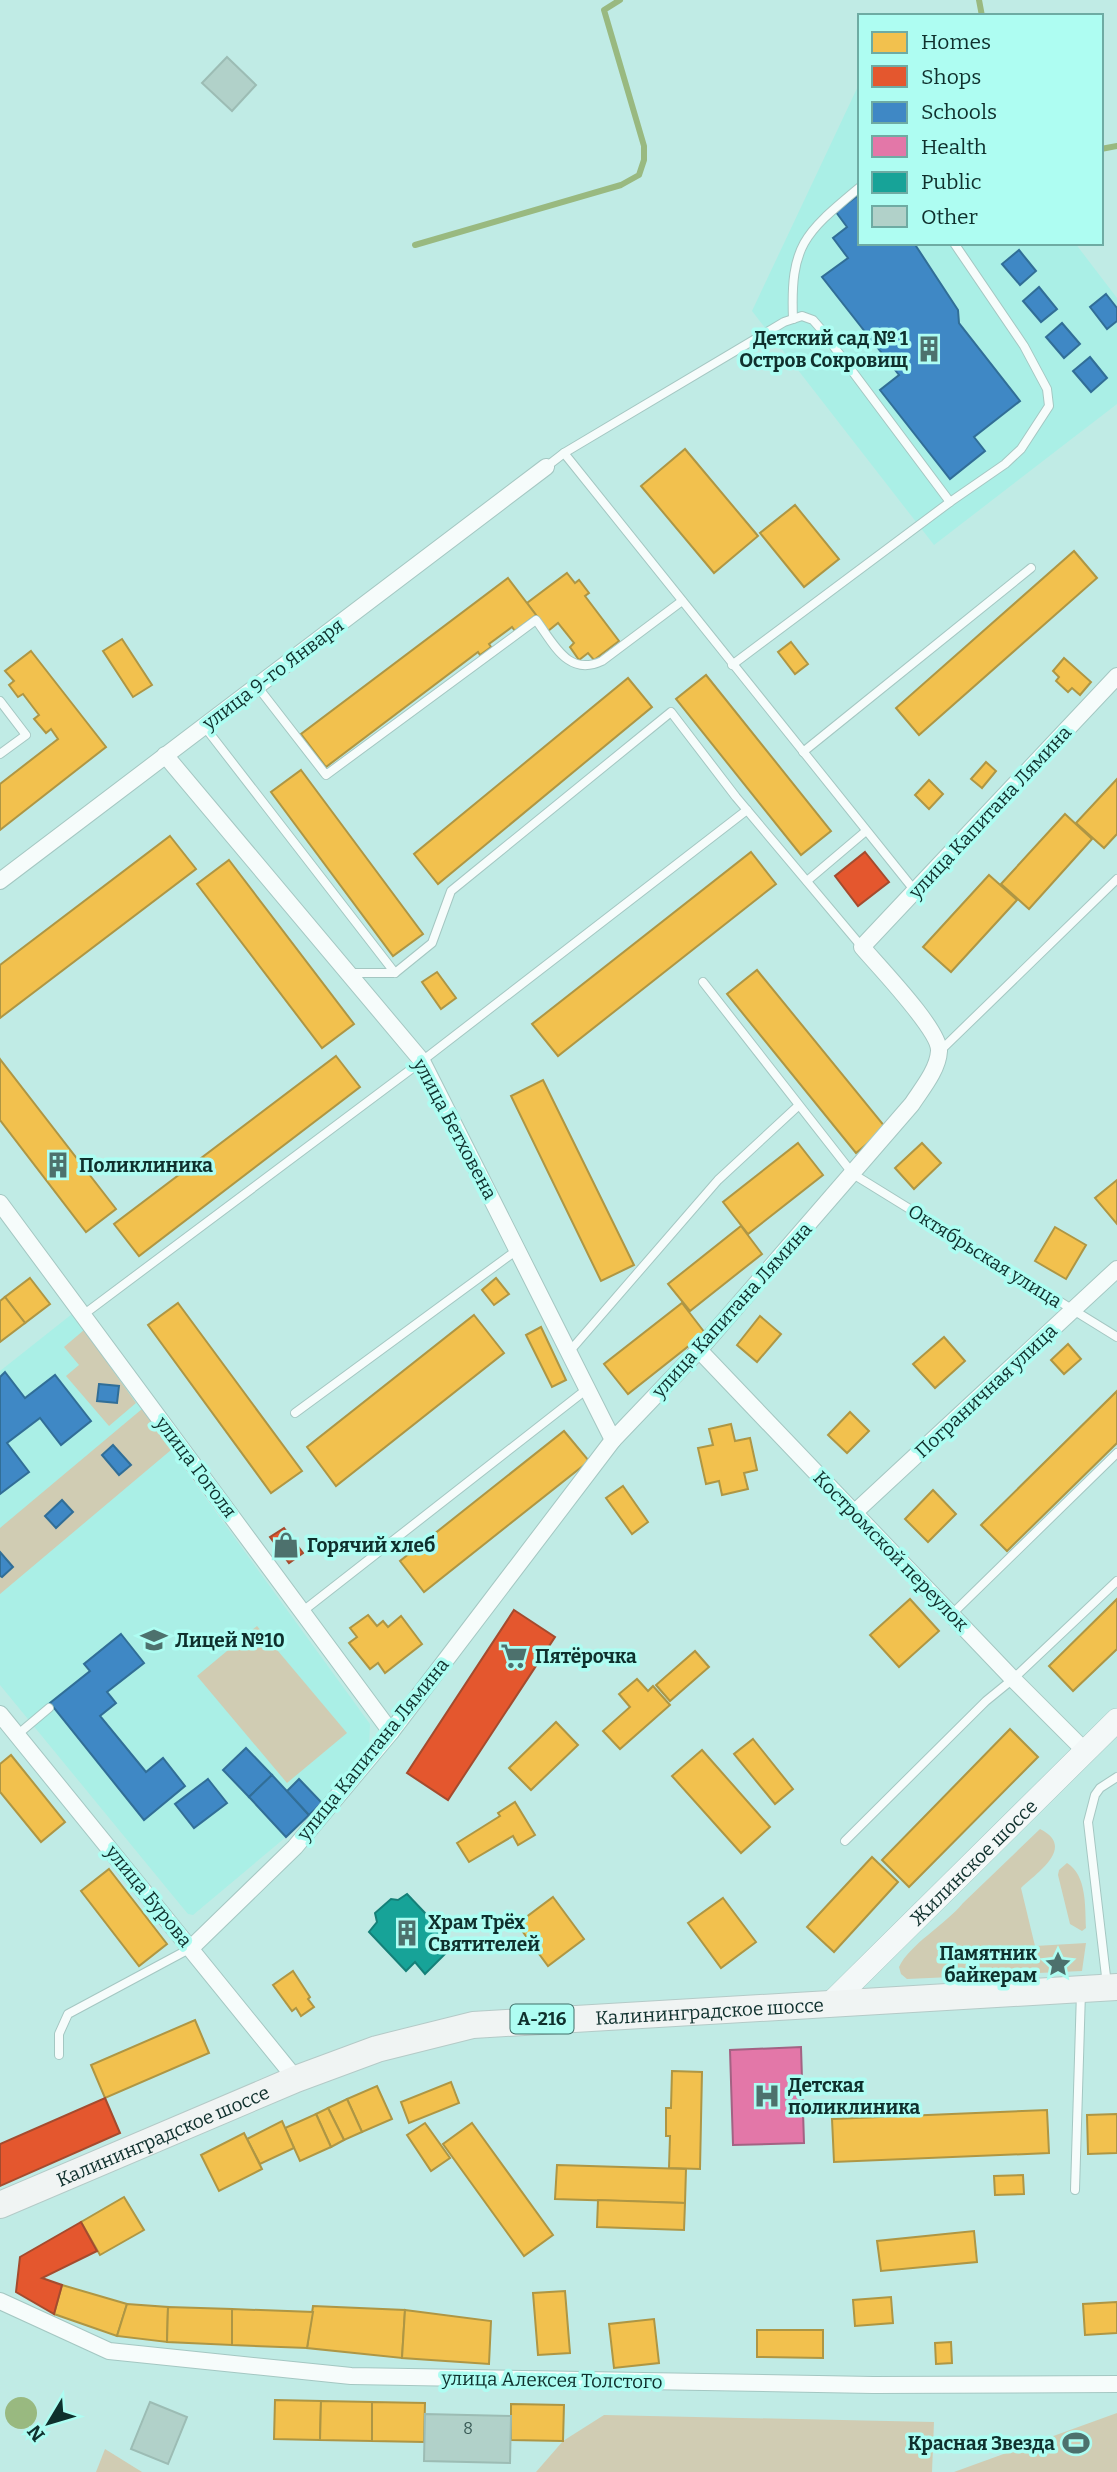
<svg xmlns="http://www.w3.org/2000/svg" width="1117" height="2472" font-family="Bitter,serif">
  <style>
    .built { fill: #aaefe6 }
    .green { fill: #d0ccb3 }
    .water { fill: #99b980 }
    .homes { fill: #f2c14e; stroke: #ae9644; stroke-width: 2 }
    .shops { fill: #e4572e; stroke: #a44b2e; stroke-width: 2 }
    .schools { fill: #3f88c5; stroke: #316e97; stroke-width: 2 }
    .health { fill: #e377a8; stroke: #a36283; stroke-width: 2 }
    .public { fill: #17a398; stroke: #158078; stroke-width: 2 }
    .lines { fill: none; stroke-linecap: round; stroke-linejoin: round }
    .stream { stroke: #99b980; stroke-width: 6 }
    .building { fill: #b1d1c9; stroke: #9cbcb4; stroke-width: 2 }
    .lane-casing { stroke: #a4c7c2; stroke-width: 10 }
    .street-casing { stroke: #a4c7c2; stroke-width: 18 }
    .secondary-casing { stroke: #a4c7c2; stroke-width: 24 }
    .primary-casing { stroke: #b4cac7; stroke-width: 28 }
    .lane { stroke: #f6fcfb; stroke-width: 8 }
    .street { stroke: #f6fcfb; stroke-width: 16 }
    .secondary { stroke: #f3f8f8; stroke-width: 23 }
    .primary { stroke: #f0f4f3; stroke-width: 26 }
    .labels { text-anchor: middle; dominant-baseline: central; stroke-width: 7; stroke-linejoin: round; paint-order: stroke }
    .number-label { font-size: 16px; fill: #395a56 }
    .shield { fill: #aefdf2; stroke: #3f6e68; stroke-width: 2 }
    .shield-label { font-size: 18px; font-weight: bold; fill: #0f302d }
    .poi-label { font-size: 19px; font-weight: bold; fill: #0f302d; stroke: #aefdf2; text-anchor: start }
    .street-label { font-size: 19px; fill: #0f302d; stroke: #aefdf2 }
  </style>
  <rect width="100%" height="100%" fill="#c0ebe5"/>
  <g class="built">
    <polygon points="860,82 860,243 1075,243 1117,298 1117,404 934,545 752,311"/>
    <polygon points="72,1314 370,1724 369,1749 322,1803 286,1837 193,1915 188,1914 183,1908 0,1685 0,1371"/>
  </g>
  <g class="green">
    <polygon points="84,1330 136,1403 109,1426 66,1376 79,1365 64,1347"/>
    <polygon points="142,1409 171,1450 0,1594 0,1528"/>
    <polygon points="257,1626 347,1733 287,1783 197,1676"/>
    <path d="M1040 1829C1076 1847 1038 1872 1021 1888L1035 1946 1086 1943 1082 1971 907 1979 901 1974 899 1967C909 1945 946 1924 963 1903Z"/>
    <path d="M1067 1863C1087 1875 1085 1907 1086 1928L1082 1931 1070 1924 1058 1875 1059 1870Z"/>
    <polygon points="1117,2413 1117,2472 954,2472"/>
    <polygon points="604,2415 934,2422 932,2472 536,2472 563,2441"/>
    <polygon points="105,2449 142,2472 96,2472"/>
  </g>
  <circle class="water" cx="21" cy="2413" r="16"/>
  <g class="homes">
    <polygon points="685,449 758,536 714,573 641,486"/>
    <polygon points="795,505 839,559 804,587 760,533"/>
    <polygon points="1074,551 1097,578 919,735 896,708"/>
    <polygon points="567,573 575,583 579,580 589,593 585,596 619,641 594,660 588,653 579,660 570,647 574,643 558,623 548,631 527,603"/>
    <polygon points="508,578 536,615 515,631 512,627 489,644 491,647 480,655 478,652 326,767 301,734"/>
    <polygon points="122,639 152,685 133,697 103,651"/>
    <polygon points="791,642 808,664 795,674 778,652"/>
    <polygon points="31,651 106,747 0,830 0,784 58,739 51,729 46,733 34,719 39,715 23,694 18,697 9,685 14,681 5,671"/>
    <polygon points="1064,658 1091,682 1080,695 1072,688 1068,692 1056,681 1059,677 1053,671"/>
    <polygon points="706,675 831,831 801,855 676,699"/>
    <polygon points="628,678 652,707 438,884 414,854"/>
    <polygon points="986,762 996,771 982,788 971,779"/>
    <polygon points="301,770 423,934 393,956 271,792"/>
    <polygon points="1117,779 1117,834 1104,848 1076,823"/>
    <polygon points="929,780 943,794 929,809 915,795"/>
    <polygon points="1065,814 1092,839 1029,909 1001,884"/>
    <polygon points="170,836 196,869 0,1018 0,965"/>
    <polygon points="751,852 776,884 558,1056 532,1024"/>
    <polygon points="229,860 354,1024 322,1048 197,884"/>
    <polygon points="989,875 1017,900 951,972 923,947"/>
    <polygon points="757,970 886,1128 856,1153 727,994"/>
    <polygon points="437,972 456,998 441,1009 422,982"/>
    <polygon points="336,1056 360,1087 139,1256 114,1224"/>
    <polygon points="0,1059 116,1209 86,1232 0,1120"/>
    <polygon points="543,1080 634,1265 601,1281 511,1096"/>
    <polygon points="798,1143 823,1175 748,1234 723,1202"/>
    <polygon points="922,1143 941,1163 914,1189 895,1168"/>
    <polygon points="1117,1180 1117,1224 1095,1198"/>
    <polygon points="741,1226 762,1254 690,1311 668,1284"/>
    <polygon points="1055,1227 1086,1245 1066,1279 1035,1261"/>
    <polygon points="30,1278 50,1304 25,1323 5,1297"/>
    <polygon points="496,1278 509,1294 494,1305 482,1290"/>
    <polygon points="5,1297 25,1323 0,1342 0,1301"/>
    <polygon points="178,1303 302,1471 271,1493 148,1325"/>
    <polygon points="682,1303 705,1333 628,1394 604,1364"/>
    <polygon points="474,1315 504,1353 336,1486 307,1447"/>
    <polygon points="760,1316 781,1334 757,1362 737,1345"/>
    <polygon points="541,1327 566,1380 552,1387 526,1335"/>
    <polygon points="944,1337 965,1361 935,1388 913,1364"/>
    <polygon points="1068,1344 1081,1359 1064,1374 1051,1360"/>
    <polygon points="1117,1391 1117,1443 1007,1551 981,1525"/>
    <polygon points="850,1412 869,1431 847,1453 828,1435"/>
    <polygon points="731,1424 735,1441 750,1438 757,1470 744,1473 748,1489 722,1495 719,1481 706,1484 698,1448 713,1445 709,1429"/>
    <polygon points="564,1431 589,1461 424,1592 400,1561"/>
    <polygon points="623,1486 648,1522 632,1534 606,1498"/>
    <polygon points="933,1490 956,1514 928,1542 905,1519"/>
    <polygon points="910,1599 939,1631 899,1667 870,1635"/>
    <polygon points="1117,1599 1117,1649 1073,1691 1049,1666"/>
    <polygon points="368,1615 377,1626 383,1621 388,1627 401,1616 422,1644 385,1673 378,1663 370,1669 349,1643 357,1637 350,1628"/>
    <polygon points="695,1651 709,1667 670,1701 656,1685"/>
    <polygon points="637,1679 648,1691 653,1686 670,1705 620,1749 603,1731 630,1707 619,1694"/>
    <polygon points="556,1722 578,1745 531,1790 509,1768"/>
    <polygon points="1010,1729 1038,1757 909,1887 882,1860"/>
    <polygon points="753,1739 793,1789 775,1804 734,1754"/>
    <polygon points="702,1750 770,1827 741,1853 672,1776"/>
    <polygon points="11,1755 65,1822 41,1842 0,1792 0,1764"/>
    <polygon points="515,1802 535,1835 518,1845 513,1836 469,1862 457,1843 500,1816 498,1813"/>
    <polygon points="872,1857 898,1882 834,1952 807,1927"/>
    <polygon points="109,1869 167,1944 139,1966 81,1891"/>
    <polygon points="553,1897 584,1939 548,1966 517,1924"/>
    <polygon points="723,1898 756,1942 721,1968 688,1923"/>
    <polygon points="293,1971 310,1997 308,1999 314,2007 301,2016 296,2008 292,2011 273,1985"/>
    <polygon points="195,2020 209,2053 105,2098 91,2065"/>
    <polygon points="672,2071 702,2072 700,2169 669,2168 670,2136 666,2136 666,2108 671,2108"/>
    <polygon points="451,2082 459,2103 409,2123 401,2102"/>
    <polygon points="377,2086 392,2119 362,2132 347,2099"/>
    <polygon points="347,2099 362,2132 344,2140 328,2108"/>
    <polygon points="328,2108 344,2140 331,2147 316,2114"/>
    <polygon points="1047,2110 1049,2153 834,2162 832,2119"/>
    <polygon points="316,2114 331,2147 300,2161 285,2128"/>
    <polygon points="1117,2114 1117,2153 1088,2154 1087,2115"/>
    <polygon points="282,2121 294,2148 260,2164 247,2139"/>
    <polygon points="425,2123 450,2158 431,2171 407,2135"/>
    <polygon points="472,2123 553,2235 524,2256 443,2144"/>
    <polygon points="244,2133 262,2169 219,2191 201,2155"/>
    <polygon points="557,2165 686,2169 685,2203 555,2199"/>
    <polygon points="1023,2175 1024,2194 995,2195 994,2176"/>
    <polygon points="124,2197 144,2230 100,2255 81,2222"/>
    <polygon points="598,2200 685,2203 684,2230 597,2227"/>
    <polygon points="974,2231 977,2262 881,2271 877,2241"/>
    <polygon points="62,2285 127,2304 117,2336 54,2314"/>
    <polygon points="565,2291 570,2353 538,2355 533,2293"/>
    <polygon points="891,2297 893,2323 855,2326 853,2300"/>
    <polygon points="1117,2302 1117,2333 1085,2335 1083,2304"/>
    <polygon points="127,2304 168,2307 167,2342 117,2336"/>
    <polygon points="313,2306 405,2310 402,2358 307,2348"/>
    <polygon points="168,2307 232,2309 232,2345 167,2342"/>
    <polygon points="232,2309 313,2312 307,2348 232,2345"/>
    <polygon points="405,2310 491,2321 489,2364 402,2358"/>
    <polygon points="654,2319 659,2363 614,2368 609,2324"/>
    <polygon points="757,2330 823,2330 823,2358 757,2357"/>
    <polygon points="951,2342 952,2363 936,2364 935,2343"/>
    <polygon points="275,2400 321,2401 320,2440 274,2439"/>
    <polygon points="321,2401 372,2402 372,2441 320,2440"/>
    <polygon points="372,2402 425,2403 424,2442 372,2441"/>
    <polygon points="511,2404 564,2405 563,2441 511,2440"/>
  </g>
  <g class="shops">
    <polygon points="865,852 889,882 858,906 835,876"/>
    <polygon points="284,1528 303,1553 289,1563 270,1537"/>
    <polygon points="514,1610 555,1637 448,1800 407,1773"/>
    <polygon points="105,2098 120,2133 0,2186 0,2144"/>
    <polygon points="81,2222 97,2251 42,2278 62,2285 54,2314 16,2292 20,2257"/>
  </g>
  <g class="schools">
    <polygon points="860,194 860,243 914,243 958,310 959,323 1020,401 974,437 985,451 950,479 880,390 899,375 822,277 848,258 833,238 847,227 836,212"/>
    <polygon points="1019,250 1036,271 1020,285 1002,264"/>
    <polygon points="1039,287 1057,309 1041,322 1023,301"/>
    <polygon points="1106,294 1117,308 1117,321 1107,329 1090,307"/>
    <polygon points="1062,323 1080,344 1064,358 1046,337"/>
    <polygon points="1090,357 1107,378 1091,392 1073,371"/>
    <polygon points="5,1372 25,1398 55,1375 91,1421 61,1445 40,1418 7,1443 29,1472 0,1494 0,1377"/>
    <polygon points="99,1384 119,1386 117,1403 97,1401"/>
    <polygon points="113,1445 131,1465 119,1475 102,1455"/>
    <polygon points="62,1500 73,1512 56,1528 45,1516"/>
    <polygon points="0,1552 13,1567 2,1577 0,1576"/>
    <polygon points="121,1634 144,1663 107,1692 116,1703 100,1716 146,1772 163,1758 185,1786 144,1820 50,1703 90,1671 84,1664"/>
    <polygon points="246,1748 272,1775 249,1797 223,1770"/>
    <polygon points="272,1775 309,1815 286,1837 249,1797"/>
    <polygon points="208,1779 227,1803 194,1828 175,1804"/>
    <polygon points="299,1779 322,1803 309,1815 287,1791"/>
  </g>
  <polygon class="health" points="801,2047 804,2143 733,2145 730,2050"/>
  <polygon class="public" points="407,1894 445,1934 436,1943 445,1954 425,1974 415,1962 406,1971 369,1932 377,1922 375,1913 391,1899 398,1900"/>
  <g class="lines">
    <g class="stream">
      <polyline points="979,0 982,16"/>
      <polyline points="1101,149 1117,146"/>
      <polyline points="415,245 621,185 639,175 644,160 644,146 604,10 620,0"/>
    </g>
  </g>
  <g class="building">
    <polygon points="227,57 256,85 232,111 202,83"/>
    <polygon points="150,2402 187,2417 168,2464 131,2449"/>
    <polygon points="425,2414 511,2416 510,2463 424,2461"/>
  </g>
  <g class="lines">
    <g class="lane-casing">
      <g id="lane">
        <path d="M793 319C790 244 805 233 860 187"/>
        <polyline points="564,453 784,322 802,316 813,320 820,328 950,502"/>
        <polyline points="546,467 564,453 915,891"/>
        <polyline points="732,665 950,502 1005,464 1021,449 1049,406 1047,389 1024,346 954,243"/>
        <path d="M257 686 326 775 536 620C554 644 568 677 602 661L682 601"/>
        <polyline points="0,701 26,735 0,754"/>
        <polyline points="204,726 395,973"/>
        <polyline points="803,752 1031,568"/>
        <polyline points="807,881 866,831"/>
        <polyline points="350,973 395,973 432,943 451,891 671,712 736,797 862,947"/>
        <polyline points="703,982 853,1174 1117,1337"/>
        <polyline points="940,1051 1117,879"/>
        <polyline points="83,1315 422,1061 747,810"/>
        <polyline points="569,1352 718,1180 798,1106"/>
        <polyline points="295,1413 517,1250"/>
        <polyline points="303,1611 587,1389"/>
        <polyline points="952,1614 1117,1453"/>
        <polyline points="17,1735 49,1708"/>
        <polyline points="845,1841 986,1701 1013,1679 1117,1581"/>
        <polyline points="1107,1985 1088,1822 1095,1795 1100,1788 1117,1777"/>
        <polyline points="59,2055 59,2034 68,2014 191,1948"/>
        <polyline points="1075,2190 1081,1992"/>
      </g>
    </g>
    <g class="street-casing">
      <g id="street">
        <polyline points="165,755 422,1061 613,1440"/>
        <polyline points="0,881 546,467"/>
        <polyline points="0,1203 391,1732"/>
        <polyline points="699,1350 1013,1679 1085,1751"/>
        <polyline points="854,1513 1117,1269"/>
        <polyline points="0,1714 296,2079"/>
        <path d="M191 1948 295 1847 391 1732 613 1440 699 1350 912 1104C921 1090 938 1070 939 1051 940 1030 878 966 862 947L1117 676"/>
        <polyline points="0,2301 109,2351 351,2376 873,2385 1117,2384"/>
      </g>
    </g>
    <g class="secondary-casing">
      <g id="secondary">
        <path id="s1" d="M829 2005 1117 1720"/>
      </g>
    </g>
    <g class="primary-casing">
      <g id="primary">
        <path id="s2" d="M0 2205 296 2079 377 2049 473 2025 1117 1987"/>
      </g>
    </g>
    <use href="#lane" class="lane"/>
    <use href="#street" class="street"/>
    <use href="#secondary" class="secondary"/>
    <use href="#primary" class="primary"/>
  </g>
  <defs>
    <g id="building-bare" transform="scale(2.1)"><path d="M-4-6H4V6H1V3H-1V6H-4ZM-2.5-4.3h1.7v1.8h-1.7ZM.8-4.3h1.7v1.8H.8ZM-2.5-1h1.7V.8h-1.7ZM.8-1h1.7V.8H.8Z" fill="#4d716d" stroke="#aefdf2" stroke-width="2.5" paint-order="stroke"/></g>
    <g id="shop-bare" transform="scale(2.1)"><path d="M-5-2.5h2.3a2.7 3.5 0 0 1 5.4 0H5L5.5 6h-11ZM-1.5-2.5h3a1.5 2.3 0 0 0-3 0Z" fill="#4d716d" stroke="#aefdf2" stroke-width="2.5" paint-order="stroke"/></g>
    <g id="school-bare" transform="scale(2.1)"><path d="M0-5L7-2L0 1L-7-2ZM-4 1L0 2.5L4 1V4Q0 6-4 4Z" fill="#4d716d" stroke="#aefdf2" stroke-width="2.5" paint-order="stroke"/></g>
    <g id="supermarket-bare" transform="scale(2.1)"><path d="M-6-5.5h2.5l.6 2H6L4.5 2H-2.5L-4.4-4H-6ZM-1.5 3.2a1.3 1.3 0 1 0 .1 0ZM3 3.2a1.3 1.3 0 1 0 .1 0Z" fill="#4d716d" stroke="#aefdf2" stroke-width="2.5" paint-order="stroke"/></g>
    <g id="sight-bare" transform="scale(2.1)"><path d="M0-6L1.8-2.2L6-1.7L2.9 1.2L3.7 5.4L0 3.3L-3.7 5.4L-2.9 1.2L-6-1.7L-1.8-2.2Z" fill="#4d716d" stroke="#aefdf2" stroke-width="2.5" paint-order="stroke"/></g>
    <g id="hospital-bare" transform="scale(2.1)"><path d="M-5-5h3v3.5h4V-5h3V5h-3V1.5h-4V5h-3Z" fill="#4d716d" stroke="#aefdf2" stroke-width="2.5" paint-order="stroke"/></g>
    <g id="stadium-bare" transform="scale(2.1)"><path d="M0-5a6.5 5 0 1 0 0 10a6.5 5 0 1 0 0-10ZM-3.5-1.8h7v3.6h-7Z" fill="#4d716d" stroke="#aefdf2" stroke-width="2.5" paint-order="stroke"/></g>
  </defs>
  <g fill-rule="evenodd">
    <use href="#building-bare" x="929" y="349"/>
    <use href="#building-bare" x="58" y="1165"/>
    <use href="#shop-bare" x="286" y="1545"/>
    <use href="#school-bare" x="154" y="1640"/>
    <use href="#supermarket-bare" x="514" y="1656"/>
    <use href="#building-bare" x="407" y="1933"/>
    <use href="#sight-bare" x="1058" y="1964"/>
    <use href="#hospital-bare" x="767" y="2096"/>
    <use href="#stadium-bare" x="1076" y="2443"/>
  </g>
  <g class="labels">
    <g class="number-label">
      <text x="468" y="2428">8</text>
    </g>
    <rect class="shield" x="510.5" y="2004.5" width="63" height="29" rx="5"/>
    <g class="shield-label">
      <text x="542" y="2019">А-216</text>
    </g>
    <g class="poi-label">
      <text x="908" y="338" text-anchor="end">Детский сад № 1<tspan x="908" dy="22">Остров Сокровищ</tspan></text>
      <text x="79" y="1165">Поликлиника</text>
      <text x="307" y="1545">Горячий хлеб</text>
      <text x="175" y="1640">Лицей №10</text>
      <text x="535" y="1656">Пятёрочка</text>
      <text x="428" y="1922">Храм Трёх<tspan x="428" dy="22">Святителей</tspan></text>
      <text x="1037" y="1953" text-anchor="end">Памятник<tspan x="1037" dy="22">байкерам</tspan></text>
      <text x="788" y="2085">Детская<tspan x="788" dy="22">поликлиника</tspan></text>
      <text x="1055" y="2443" text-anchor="end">Красная Звезда</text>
    </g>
    <g class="street-label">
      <text transform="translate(273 674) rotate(-37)">улица 9-го Января</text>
      <text transform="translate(990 812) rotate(-47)">улица Капитана Лямина</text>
      <text transform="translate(455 1129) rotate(62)">улица Бетховена</text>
      <text transform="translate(985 1256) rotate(32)">Октябрьская улица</text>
      <text transform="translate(732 1310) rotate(-48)">улица Капитана Лямина</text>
      <text transform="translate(986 1391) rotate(-43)">Пограничная улица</text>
      <text transform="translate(196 1467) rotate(53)">улица Гоголя</text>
      <text transform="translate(891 1551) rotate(46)">Костромской переулок</text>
      <text transform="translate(373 1749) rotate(-51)">улица Капитана Лямина</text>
      <text stroke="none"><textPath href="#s1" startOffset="203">Жилинское шоссе</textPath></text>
      <text transform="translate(149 1896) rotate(51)">улица Бурова</text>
      <text stroke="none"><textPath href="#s2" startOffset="744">Калининградское шоссе</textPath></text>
      <text stroke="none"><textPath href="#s2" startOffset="177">Калининградское шоссе</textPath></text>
      <text transform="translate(552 2380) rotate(1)">улица Алексея Толстого</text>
    </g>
  </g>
  <rect x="858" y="14" width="245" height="231" fill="#aefdf2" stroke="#6eaba3" stroke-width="2"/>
  <rect x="872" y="32" width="35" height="21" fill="#f2c14e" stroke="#6eaba3" stroke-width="2"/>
  <text x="921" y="49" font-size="21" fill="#0f302d">Homes</text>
  <rect x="872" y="66" width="35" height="21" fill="#e4572e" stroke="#6eaba3" stroke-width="2"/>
  <text x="921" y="84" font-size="21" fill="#0f302d">Shops</text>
  <rect x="872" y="102" width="35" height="21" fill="#3f88c5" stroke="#6eaba3" stroke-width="2"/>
  <text x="921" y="119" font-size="21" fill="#0f302d">Schools</text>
  <rect x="872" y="136" width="35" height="21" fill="#e377a8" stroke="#6eaba3" stroke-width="2"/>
  <text x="921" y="154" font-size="21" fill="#0f302d">Health</text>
  <rect x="872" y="172" width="35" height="21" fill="#17a398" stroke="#6eaba3" stroke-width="2"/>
  <text x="921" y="189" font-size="21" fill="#0f302d">Public</text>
  <rect x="872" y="206" width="35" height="21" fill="#b1d1c9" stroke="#6eaba3" stroke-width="2"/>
  <text x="921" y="224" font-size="21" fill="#0f302d">Other</text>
  <g transform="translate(49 2423) rotate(232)" stroke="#aefdf2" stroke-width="5" paint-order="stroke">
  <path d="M0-5L12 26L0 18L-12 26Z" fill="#0f302d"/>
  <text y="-10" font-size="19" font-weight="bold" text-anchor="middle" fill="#0f302d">N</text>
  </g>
</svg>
